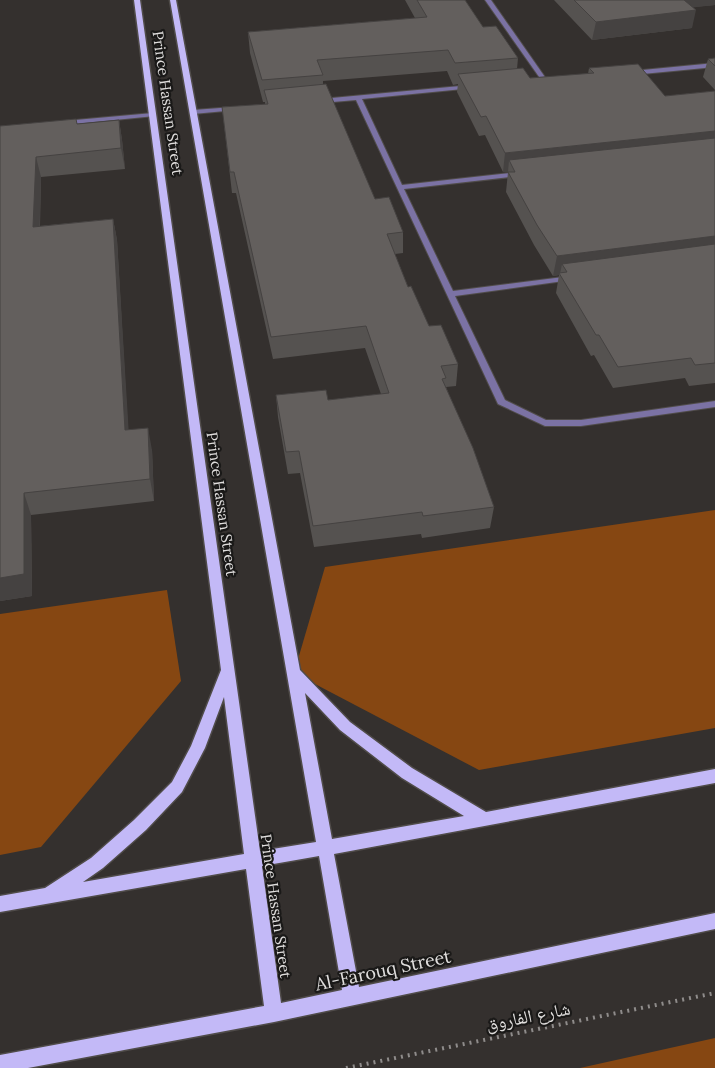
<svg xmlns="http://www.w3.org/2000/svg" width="715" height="1068" font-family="Lora,'Noto Naskh Arabic',serif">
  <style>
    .green { fill: #864712 }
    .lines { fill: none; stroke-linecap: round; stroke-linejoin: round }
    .minor-casing { stroke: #504c4a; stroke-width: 2 }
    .primary-casing { stroke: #504c4a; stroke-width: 3 }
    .path { stroke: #8f8c8b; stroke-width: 4; stroke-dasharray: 2 5; stroke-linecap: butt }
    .minor { fill: #7b72a4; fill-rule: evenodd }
    .primary { fill: #c3b9f7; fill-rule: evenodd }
    .wall { fill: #555250 }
    .shaded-wall { fill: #454241 }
    .building { fill: #635f5d; stroke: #454241 }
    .labels { text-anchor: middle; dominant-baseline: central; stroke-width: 4.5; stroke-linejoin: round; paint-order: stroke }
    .street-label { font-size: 15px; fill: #e0dedd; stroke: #1a1918 }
    .near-street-label { font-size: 18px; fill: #e0dedd; stroke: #1a1918 }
  </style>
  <rect width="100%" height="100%" fill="#34302e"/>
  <g class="green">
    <polygon points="715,510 715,728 479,770 294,673 325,567"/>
    <polygon points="167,590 181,681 41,847 0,855 0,614"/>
    <polygon points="715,1038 715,1068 580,1068"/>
  </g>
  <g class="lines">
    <g class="minor-casing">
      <g id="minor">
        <polygon points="485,0 491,0 547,80 546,81 542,81"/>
        <polygon points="715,63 715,67 632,75 629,73 632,71"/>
        <polygon points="471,85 474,87 473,88 362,99 402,185 520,172 523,174 520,176 404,189 453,291 571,276 575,278 571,280 455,296 505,400 546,420 581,420 715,401 715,407 581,426 545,426 498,404 356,100 321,103 318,101 321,99"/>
        <polygon points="234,107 236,108 236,110 193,114 190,112 193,110"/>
        <polygon points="153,113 155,114 155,116 64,125 61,123 64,121"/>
      </g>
    </g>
    <g class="primary-casing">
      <path id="primary" d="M134 0H140L260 851 316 842 170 0H176L300 670 350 722 412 768 486 812 715 769V783L334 854 359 987 715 913V929L274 1022 28 1068H0V1055L264 1006 246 869 0 912V896L45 888 91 858 134 820 172 782 191 746 221 670ZM305 693 340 730 402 778 464 816 332 839ZM224 697 244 854 83 882 103 868 146 830 182 792 205 748ZM319 856 342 990 281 1003 262 866Z"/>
    </g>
    <polyline class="path" points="346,1068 715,993"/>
    <use href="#minor" class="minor"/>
    <use href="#primary" class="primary"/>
  </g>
  <g class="wall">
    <polygon points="405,0 465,0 483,27 518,58 517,69 530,78 588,74 589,68 665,96 715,91 715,383 689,386 685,378 613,388 594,355 591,356 556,293 559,275 553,276 534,245 506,192 508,172 503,172 485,135 479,136 457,92 458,84 453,85 447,71 323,81 323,84 375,199 403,232 403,253 395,254 408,287 429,326 458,364 456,386 446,387 494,507 490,528 422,538 421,534 314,547 300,473 288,474 278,417 276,395 328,400 381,394 365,348 273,359 236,193 232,193 222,107 265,104 265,102 263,102 250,53 248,32 415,18"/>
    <polygon points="554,0 715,0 715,5 693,7 692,28 592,40"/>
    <polygon points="715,58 715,90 703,77 708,59"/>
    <polygon points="119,120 122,140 125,169 41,177 40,226 113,219 117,240 128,430 152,450 154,501 31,515 32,596 0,601 0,126 78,124"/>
  </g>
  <g class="shaded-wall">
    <polygon points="672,0 715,0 715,5 670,10"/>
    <polygon points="696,10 692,28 592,40 596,22"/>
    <polygon points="119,120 122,140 125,169 121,148"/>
    <polygon points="715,131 715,150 509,160 508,172 503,172 505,153"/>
    <polygon points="36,157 41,177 39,248 33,227"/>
    <polygon points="113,219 117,240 130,452 125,430"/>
    <polygon points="715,236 715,256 567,272 562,264 560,274 559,273 559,275 553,276 557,256"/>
    <polygon points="148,428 152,450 154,501 150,479"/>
    <polygon points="24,493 31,515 32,596 0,601 0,578"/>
  </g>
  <g class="building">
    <polygon points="417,0 465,0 483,27 496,26 518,58 455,63 448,50 317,60 323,75 262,80 248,32 427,17"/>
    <polygon points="574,0 684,0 696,10 596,22"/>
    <polygon points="715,58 715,66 708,59"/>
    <polygon points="638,64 665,96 715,91 715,131 505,153 486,116 481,117 458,74 523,68 530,78 594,73 589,68"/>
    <polygon points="326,84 375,199 389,197 403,232 387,234 408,287 411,286 429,326 441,325 458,364 441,366 446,378 442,379 473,448 494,507 423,516 422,512 313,526 299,451 286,452 276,395 326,390 328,400 389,393 366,326 271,337 234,172 230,172 222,107 268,104 264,90"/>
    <polygon points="76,119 77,124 119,120 121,148 36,157 33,227 113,219 125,430 148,428 150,479 24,493 24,574 0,578 0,126"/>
    <polygon points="715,138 715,236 557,256 537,225 508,172 515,172 509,160"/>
    <polygon points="715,244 715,363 695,365 691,358 618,367 599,335 596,335 559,273 567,272 562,264"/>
  </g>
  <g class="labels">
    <g class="street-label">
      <text transform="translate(168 103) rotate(82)">Prince Hassan Street</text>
      <text transform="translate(222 504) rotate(82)">Prince Hassan Street</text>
      <text transform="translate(276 906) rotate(82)">Prince Hassan Street</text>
    </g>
    <g class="near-street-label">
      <text transform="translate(383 970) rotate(-12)">Al-Farouq Street</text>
      <text transform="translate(528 1016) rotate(-11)">شارع الفاروق</text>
    </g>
  </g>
</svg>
